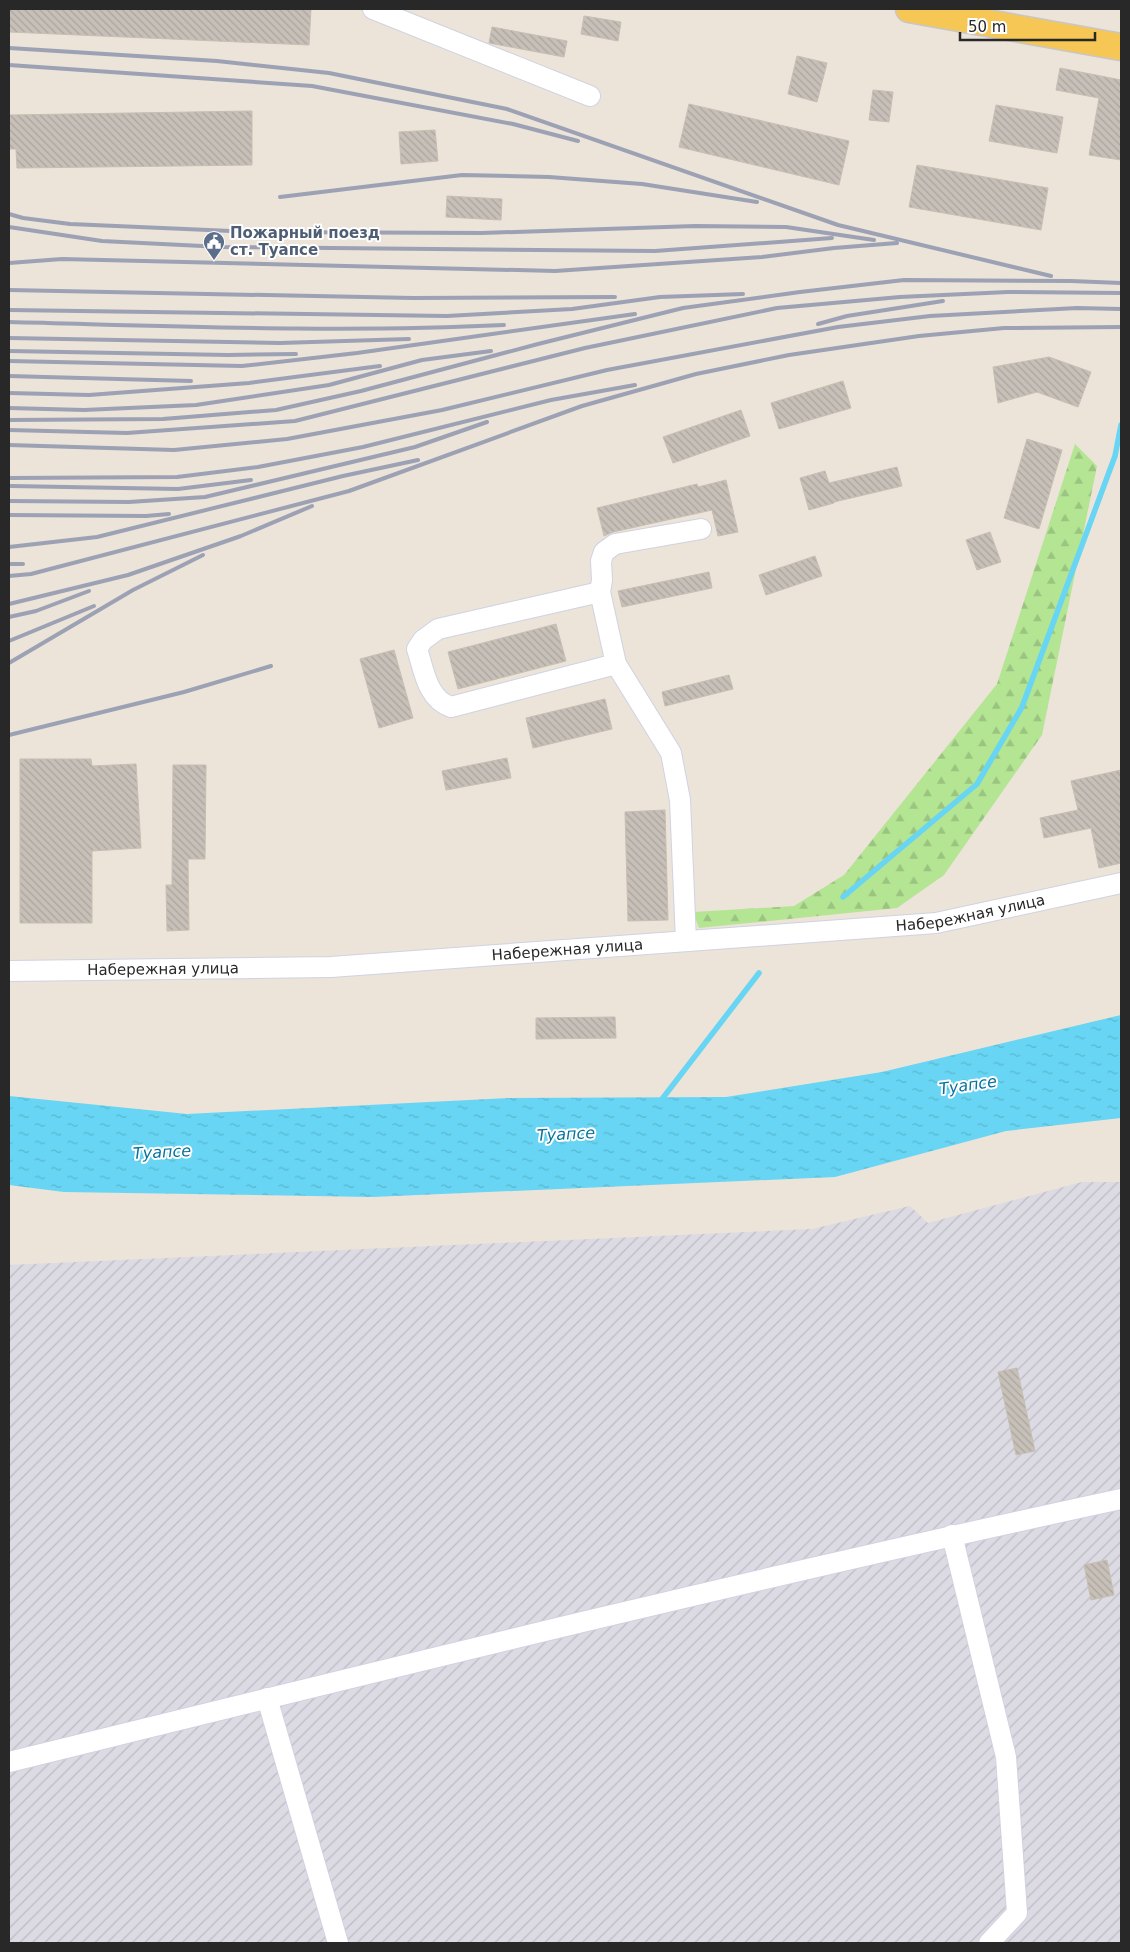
<svg xmlns="http://www.w3.org/2000/svg" width="1130" height="1952" font-family="'DejaVu Sans',sans-serif">
  <style>
    .industrial { fill: url(#industrial-furrows) }
    .forest { fill: url(#forest-firs) }
    .water { fill: url(#water-ripples) }
    .lines { fill: none; stroke-linecap: round; stroke-linejoin: round }
    .stream { stroke: #67d5f3; stroke-width: 5.5 }
    .building { fill: url(#building-back-hatch); stroke: #c7bfb3 }
    .minor-casing { stroke: #cfd3e2; stroke-width: 22 }
    .major-casing { stroke: #c7c7c7; stroke-width: 29 }
    .minor { stroke: #fff; stroke-width: 20 }
    .major { stroke: #f6c754; stroke-width: 26 }
    .rail { stroke: #9ca1b4; stroke-width: 4 }
    .labels { text-anchor: middle; dominant-baseline: central; stroke-width: 4; stroke-linejoin: round; paint-order: stroke }
    .service-label { font-size: 15px; font-weight: bold; fill: #4e5e75; stroke: #fff; text-anchor: start }
    .street-label { font-size: 15px; fill: #282828; stroke: #fff }
    .water-label { font-size: 16px; font-style: italic; fill: #08729d; stroke: #fff }
  </style>
  <defs>
    <pattern id="industrial-furrows" width="10" height="10" patternUnits="userSpaceOnUse" patternTransform="scale(1.25)"><rect width="10" height="10" fill="#dcdae3"/><path d="M-1 1l2-2M0 10L10 0M9 11l2-2" fill="none" stroke="#bdbbc3"/></pattern>
    <pattern id="forest-firs" width="22" height="20" patternUnits="userSpaceOnUse" patternTransform="scale(1.25)"><rect width="22" height="20" fill="#b3e593"/><path d="M5 1l3.5 6h-7zM16 11l3.5 6h-7z" fill="#9ac47f"/></pattern>
    <pattern id="water-ripples" width="26" height="14" patternUnits="userSpaceOnUse" patternTransform="scale(1.25)"><rect width="26" height="14" fill="#67d5f3"/><path d="M2 4q2-2 4 0t4 0M15 11q2-2 4 0t4 0" fill="none" stroke="#59b7d0"/></pattern>
    <pattern id="building-back-hatch" width="6" height="6" patternUnits="userSpaceOnUse" patternTransform="scale(1.25)"><rect width="6" height="6" fill="#c7c0b9"/><path d="M-1 5l2 2M0 0l6 6M5-1l2 2" fill="none" stroke="#aba59f"/></pattern>
  </defs>
  <rect width="100%" height="100%" fill="#ece3d9"/>
  <polygon class="industrial" points="1082,1182 1121,1182 1121,1943 9,1943 9,1265 812,1229 910,1206 928,1223"/>
  <polygon class="forest" points="1075,444 1097,466 1042,735 944,875 897,908 699,928 693,912 794,906 844,875 997,684"/>
  <polygon class="water" points="1121,1015 1121,1118 1006,1131 835,1177 372,1197 64,1192 9,1185 9,1096 187,1114 509,1098 726,1097 882,1072"/>
  <g class="lines">
    <g class="stream">
      <polyline points="843,897 977,784 1022,707 1115,456 1121,425"/>
      <polyline points="659,1103 759,973"/>
    </g>
  </g>
  <g class="building">
    <polygon points="9,9 311,9 309,45 9,32"/>
    <polygon points="584,16 621,22 618,41 581,34"/>
    <polygon points="492,27 567,41 564,57 489,43"/>
    <polygon points="797,56 827,63 817,102 788,94"/>
    <polygon points="1060,68 1121,80 1121,160 1089,155 1099,98 1056,90"/>
    <polygon points="873,90 893,92 889,122 869,120"/>
    <polygon points="689,104 849,141 839,185 679,147"/>
    <polygon points="996,105 1063,117 1057,153 989,141"/>
    <polygon points="252,111 252,165 17,168 16,149 9,149 9,115"/>
    <polygon points="435,130 438,161 401,164 399,132"/>
    <polygon points="917,165 1048,188 1041,230 909,207"/>
    <polygon points="447,196 502,199 501,220 446,217"/>
    <polygon points="1049,357 1091,372 1078,407 1037,392 998,403 993,367"/>
    <polygon points="843,381 851,408 779,429 771,403"/>
    <polygon points="741,410 750,436 673,463 663,437"/>
    <polygon points="1027,439 1062,450 1039,529 1004,518"/>
    <polygon points="897,467 902,486 834,502 834,503 809,510 800,478 825,471 829,483"/>
    <polygon points="726,480 738,532 718,536 712,510 613,532 604,536 597,508 697,484 698,487"/>
    <polygon points="990,532 1001,562 977,570 966,540"/>
    <polygon points="815,556 822,576 766,595 759,575"/>
    <polygon points="709,572 712,588 622,607 618,591"/>
    <polygon points="556,624 566,661 458,689 448,652"/>
    <polygon points="394,650 413,718 379,728 360,659"/>
    <polygon points="729,675 733,689 665,706 662,692"/>
    <polygon points="605,699 612,729 533,748 526,718"/>
    <polygon points="507,758 511,778 446,790 442,771"/>
    <polygon points="20,759 91,759 92,766 136,764 141,848 92,851 92,923 20,923"/>
    <polygon points="173,765 206,765 205,859 188,859 189,930 167,931 166,885 172,885"/>
    <polygon points="1121,770 1121,863 1099,868 1091,828 1044,838 1040,818 1078,810 1071,781"/>
    <polygon points="665,810 668,920 628,921 625,812"/>
    <polygon points="615,1017 616,1038 536,1039 536,1018"/>
    <polygon points="1017,1368 1035,1451 1016,1455 998,1372"/>
    <polygon points="1107,1560 1114,1595 1091,1600 1084,1565"/>
  </g>
  <g class="lines">
    <g class="minor-casing">
      <g id="minor">
        <polyline points="373,9 590,96"/>
        <path d="M600 592 438 629 423 640 417 649C424 670 427 699 451 707L616 664"/>
        <polyline points="686,941 680,800 671,753 616,664 600,592 602,580 601,561 604,552 615,544 701,529"/>
        <path id="s1" d="M9 971 331 967 936 923 1121 883"/>
        <polyline points="952,1535 1006,1757 1017,1913 989,1943"/>
        <polyline points="267,1698 338,1943"/>
        <path d="M9 1762C379 1671 749 1579 1121 1499"/>
      </g>
    </g>
    <g class="major-casing">
      <polyline id="major" points="909,9 1121,47"/>
    </g>
    <use href="#minor" class="minor"/>
    <use href="#major" class="major"/>
    <g class="rail">
      <polyline points="9,48 217,61 329,73 507,109 838,225 1051,276"/>
      <polyline points="9,65 312,86 513,124 578,141"/>
      <polyline points="280,197 462,175 549,177 642,184 757,202"/>
      <polyline points="9,214 23,218 70,224 254,232 482,233 695,226 786,227 874,240"/>
      <polyline points="9,227 102,241 222,247 655,251 832,238"/>
      <polyline points="9,263 62,259 555,271 762,257 834,248 897,243"/>
      <polyline points="9,290 413,298 615,297"/>
      <polyline points="9,310 447,316 572,309 660,297 743,294"/>
      <path d="M9 322C173 326 339 333 504 325"/>
      <polyline points="818,324 847,316 943,301"/>
      <polyline points="9,338 280,343 409,339"/>
      <polyline points="9,351 228,355 296,354"/>
      <polyline points="9,361 242,366 357,353 635,314"/>
      <polyline points="9,376 191,381"/>
      <polyline points="9,393 89,395 249,383 380,366"/>
      <polyline points="9,408 84,410 196,405 329,385 422,360 491,351"/>
      <polyline points="9,420 163,419 276,410 361,391 538,344 683,308 800,292 904,280 1071,281 1121,283"/>
      <polyline points="9,430 127,433 295,421 585,348 777,308 900,297 1008,292 1121,293"/>
      <polyline points="9,445 174,450 287,439 442,410 607,370 838,327 930,316 1077,308 1121,309"/>
      <polyline points="9,478 177,477 258,467 363,447 551,400 635,385"/>
      <polyline points="11,486 178,489 251,480"/>
      <polyline points="9,501 129,502 205,497 415,447 487,422"/>
      <polyline points="9,515 146,516 169,514"/>
      <polyline points="9,547 97,537 343,476 418,460"/>
      <polyline points="9,564 23,564"/>
      <polyline points="9,576 31,574 349,491 582,406 696,374 789,355 919,336 1004,328 1121,327"/>
      <polyline points="9,604 128,575 241,536 312,506"/>
      <polyline points="9,617 36,611 89,591"/>
      <polyline points="9,641 94,606"/>
      <polyline points="9,663 133,590 203,555"/>
      <polyline points="9,735 184,692 271,666"/>
    </g>
  </g>
  <defs>
    <g id="civic-pin" transform="scale(1.125)"><path d="M0 17L-7.5 6A9.5 9.5 0 1 1 7.5 6Z" fill="#5c6f8a" stroke="#fff"/><path d="M-.6-6.5H3V-4.5H.6V-3L4-1V1h2V6H-6V1h2V-1L-.6-3ZM-1.2 2.5V6h2.4V2.5Z" fill="#fff"/></g>
  </defs>
  <g fill-rule="evenodd">
    <use href="#civic-pin" x="214" y="242"/>
  </g>
  <g class="labels">
    <g class="service-label">
      <text x="230" y="233">Пожарный поезд<tspan x="230" dy="17">ст. Туапсе</tspan></text>
    </g>
    <g class="street-label">
      <text stroke="none"><textPath href="#s1" startOffset="964">Набережная улица</textPath></text>
      <text stroke="none"><textPath href="#s1" startOffset="559">Набережная улица</textPath></text>
      <text stroke="none"><textPath href="#s1" startOffset="154">Набережная улица</textPath></text>
    </g>
    <g class="water-label">
      <text transform="translate(968 1085) rotate(-8)">Туапсе</text>
      <text transform="translate(566 1134) rotate(-3)">Туапсе</text>
      <text transform="translate(162 1152) rotate(-3)">Туапсе</text>
    </g>
  </g>
  <rect width="1130" height="1952" fill="none" stroke="#282828" stroke-width="20"/>
  <path d="M960 32v8h135v-8" fill="none" stroke="#282828" stroke-width="2.5"/>
  <text x="968" y="32" font-size="15" fill="#282828" stroke="#ffffff" stroke-width="4" paint-order="stroke">50 m</text>
</svg>
